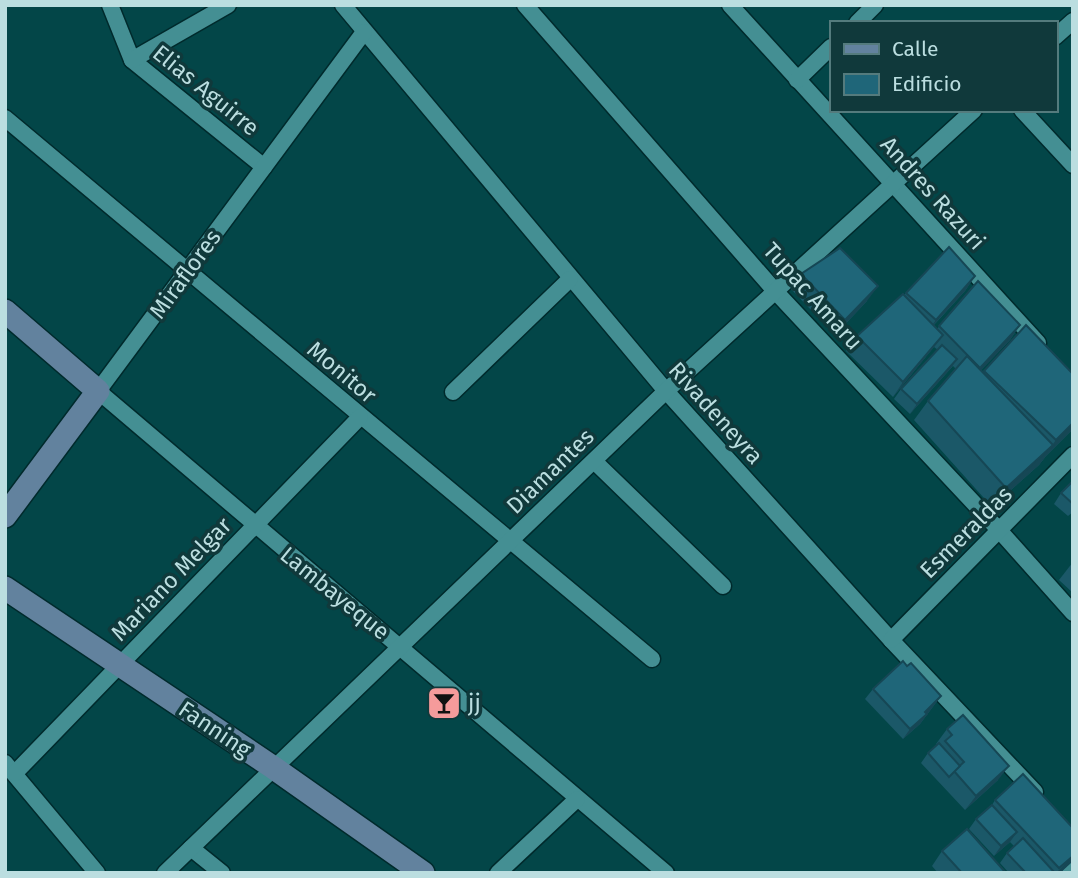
<svg xmlns="http://www.w3.org/2000/svg" width="1078" height="878" font-family="'Fira Sans',sans-serif">
  <style>
    .lines { fill: none; stroke-linecap: round; stroke-linejoin: round }
    .street-casing { stroke: #002a2c; stroke-width: 19 }
    .secondary-casing { stroke: #002a2c; stroke-width: 26 }
    .street { stroke: #448f93; stroke-width: 16 }
    .secondary { stroke: #62829e; stroke-width: 23 }
    .wall { fill: #1b5868 }
    .shaded-wall { fill: #164755 }
    .building { fill: #1f6679; stroke: #164755; stroke-width: 2 }
    .labels { text-anchor: middle; dominant-baseline: central; stroke-width: 7; stroke-linejoin: round; paint-order: stroke }
    .street-label { font-size: 23px; fill: #bbdee0; stroke: #10393b }
    .poi-label { font-size: 23px; fill: #bbdee0; stroke: #10393b; text-anchor: start }
  </style>
  <rect width="100%" height="100%" fill="#034648"/>
  <g class="lines">
    <g class="street-casing">
      <g id="street">
        <polyline points="110,5 132,60 264,167"/>
        <polyline points="343,5 666,391 891,640 1035,792"/>
        <polyline points="525,5 776,292 999,530 1073,613"/>
        <polyline points="730,5 1038,343"/>
        <polyline points="857,23 875,5"/>
        <polyline points="364,32 98,391 666,873"/>
        <polyline points="1055,37 1073,21"/>
        <polyline points="132,60 228,5"/>
        <polyline points="797,80 831,47"/>
        <polyline points="1022,110 1073,165"/>
        <polyline points="5,118 652,659"/>
        <polyline points="453,392 570,279"/>
        <polyline points="594,461 723,586"/>
        <polyline points="891,640 1073,455"/>
        <polyline points="5,763 97,873"/>
        <polyline points="15,773 360,417"/>
        <polyline points="191,848 222,873"/>
        <polyline points="165,873 666,391 974,110"/>
        <polyline points="498,873 577,799"/>
        <polyline points="1070,873 1073,870"/>
      </g>
    </g>
    <g class="secondary-casing">
      <g id="secondary">
        <polyline points="5,311 98,391 5,516"/>
        <polyline points="5,588 274,768 423,873"/>
      </g>
    </g>
    <use href="#street" class="street"/>
    <use href="#secondary" class="secondary"/>
  </g>
  <g class="wall">
    <polygon points="801,274 867,301 835,335 791,289"/>
    <polygon points="975,276 965,291 934,325 937,329 978,281 1020,325 1010,340 981,370 983,372 1026,325 1073,374 1073,429 1046,456 1039,465 992,507 914,420 928,401 956,369 953,366 910,414 894,399 901,389 938,350 934,347 893,397 846,351 857,336 906,293"/>
    <polygon points="1073,481 1073,512 1068,516 1054,504 1061,493"/>
    <polygon points="1073,562 1073,593 1059,580"/>
    <polygon points="907,666 941,696 920,724 903,739 865,699 873,689"/>
    <polygon points="947,729 998,780 965,810 921,763 928,753 937,745 936,744"/>
    <polygon points="995,800 1073,828 1073,861 1060,873 1009,873 1000,863 1007,853 1014,846 1010,842 994,856 969,829 976,819 992,805"/>
    <polygon points="942,851 1006,873 938,873 932,866"/>
  </g>
  <g class="shaded-wall">
    <polygon points="975,276 965,291 925,334 936,320"/>
    <polygon points="878,286 867,301 835,335 845,320"/>
    <polygon points="1020,325 1010,340 969,383 980,368"/>
    <polygon points="943,335 932,349 893,397 903,382"/>
    <polygon points="957,359 950,369 910,414 917,404"/>
    <polygon points="1073,423 1073,429 1046,456 1039,465 992,507 1006,488 1050,448 1056,440"/>
    <polygon points="941,696 920,724 903,739 910,729 925,712"/>
    <polygon points="1009,766 998,780 965,810 976,796"/>
    <polygon points="1017,832 1010,842 994,856 1001,846"/>
    <polygon points="1073,856 1073,861 1060,873 1056,873"/>
  </g>
  <g class="building">
    <polygon points="949,247 975,276 936,320 906,293"/>
    <polygon points="840,248 878,286 845,320 801,274"/>
    <polygon points="978,281 1020,325 980,368 939,326"/>
    <polygon points="903,294 943,335 903,382 857,336"/>
    <polygon points="1026,325 1073,374 1073,423 1056,440 984,371"/>
    <polygon points="942,345 957,359 917,404 901,389"/>
    <polygon points="967,356 1053,445 1006,488 928,401"/>
    <polygon points="1073,481 1073,504 1061,493"/>
    <polygon points="903,661 907,666 911,663 941,696 925,712 927,714 910,729 873,689"/>
    <polygon points="963,715 1009,766 976,796 954,771 964,762 945,741 952,735 947,729"/>
    <polygon points="939,743 960,766 949,777 928,753"/>
    <polygon points="1023,774 1073,828 1073,856 1059,868 995,800"/>
    <polygon points="992,805 1017,832 1001,846 976,819"/>
    <polygon points="967,829 1006,873 962,873 942,851"/>
    <polygon points="1023,838 1055,873 1026,873 1007,853"/>
  </g>
  <defs>
    <g id="bar-square" transform="scale(1.75)"><rect x="-9" y="-9" width="18" height="18" rx="4" fill="#f59b9b" stroke="#10393b"/><path d="M-6-5H6L.8 .8V4.5H3.5V6h-7V4.5H-.8V.8Z" fill="#111"/></g>
  </defs>
  <g fill-rule="evenodd">
    <use href="#bar-square" x="444" y="703"/>
  </g>
  <g class="labels">
    <g class="street-label">
      <text transform="translate(206 90) rotate(39)">Elias Aguirre</text>
      <text transform="translate(933 193) rotate(48)">Andres Razuri</text>
      <text transform="translate(185 274) rotate(-54)">Miraflores</text>
      <text transform="translate(813 296) rotate(48)">Tupac Amaru</text>
      <text transform="translate(342 372) rotate(40)">Monitor</text>
      <text transform="translate(716 413) rotate(48)">Rivadeneyra</text>
      <text transform="translate(550 471) rotate(-44)">Diamantes</text>
      <text transform="translate(966 532) rotate(-45)">Esmeraldas</text>
      <text transform="translate(171 579) rotate(-46)">Mariano Melgar</text>
      <text transform="translate(335 593) rotate(39)">Lambayeque</text>
      <text transform="translate(215 729) rotate(34)">Fanning</text>
    </g>
    <g class="poi-label">
      <text x="468" y="703">jj</text>
    </g>
  </g>
  <rect width="1078" height="878" fill="none" stroke="#bbdee0" stroke-width="14"/>
  <rect x="830" y="21" width="228" height="91" fill="#10393b" stroke="#547b7d" stroke-width="2"/>
  <rect x="844" y="44" width="35" height="10" fill="#62829e" stroke="#547b7d" stroke-width="2"/>
  <text x="892" y="56" font-size="21" fill="#bbdee0">Calle</text>
  <rect x="844" y="74" width="35" height="21" fill="#1f6679" stroke="#547b7d" stroke-width="2"/>
  <text x="892" y="91" font-size="21" fill="#bbdee0">Edificio</text>
</svg>
